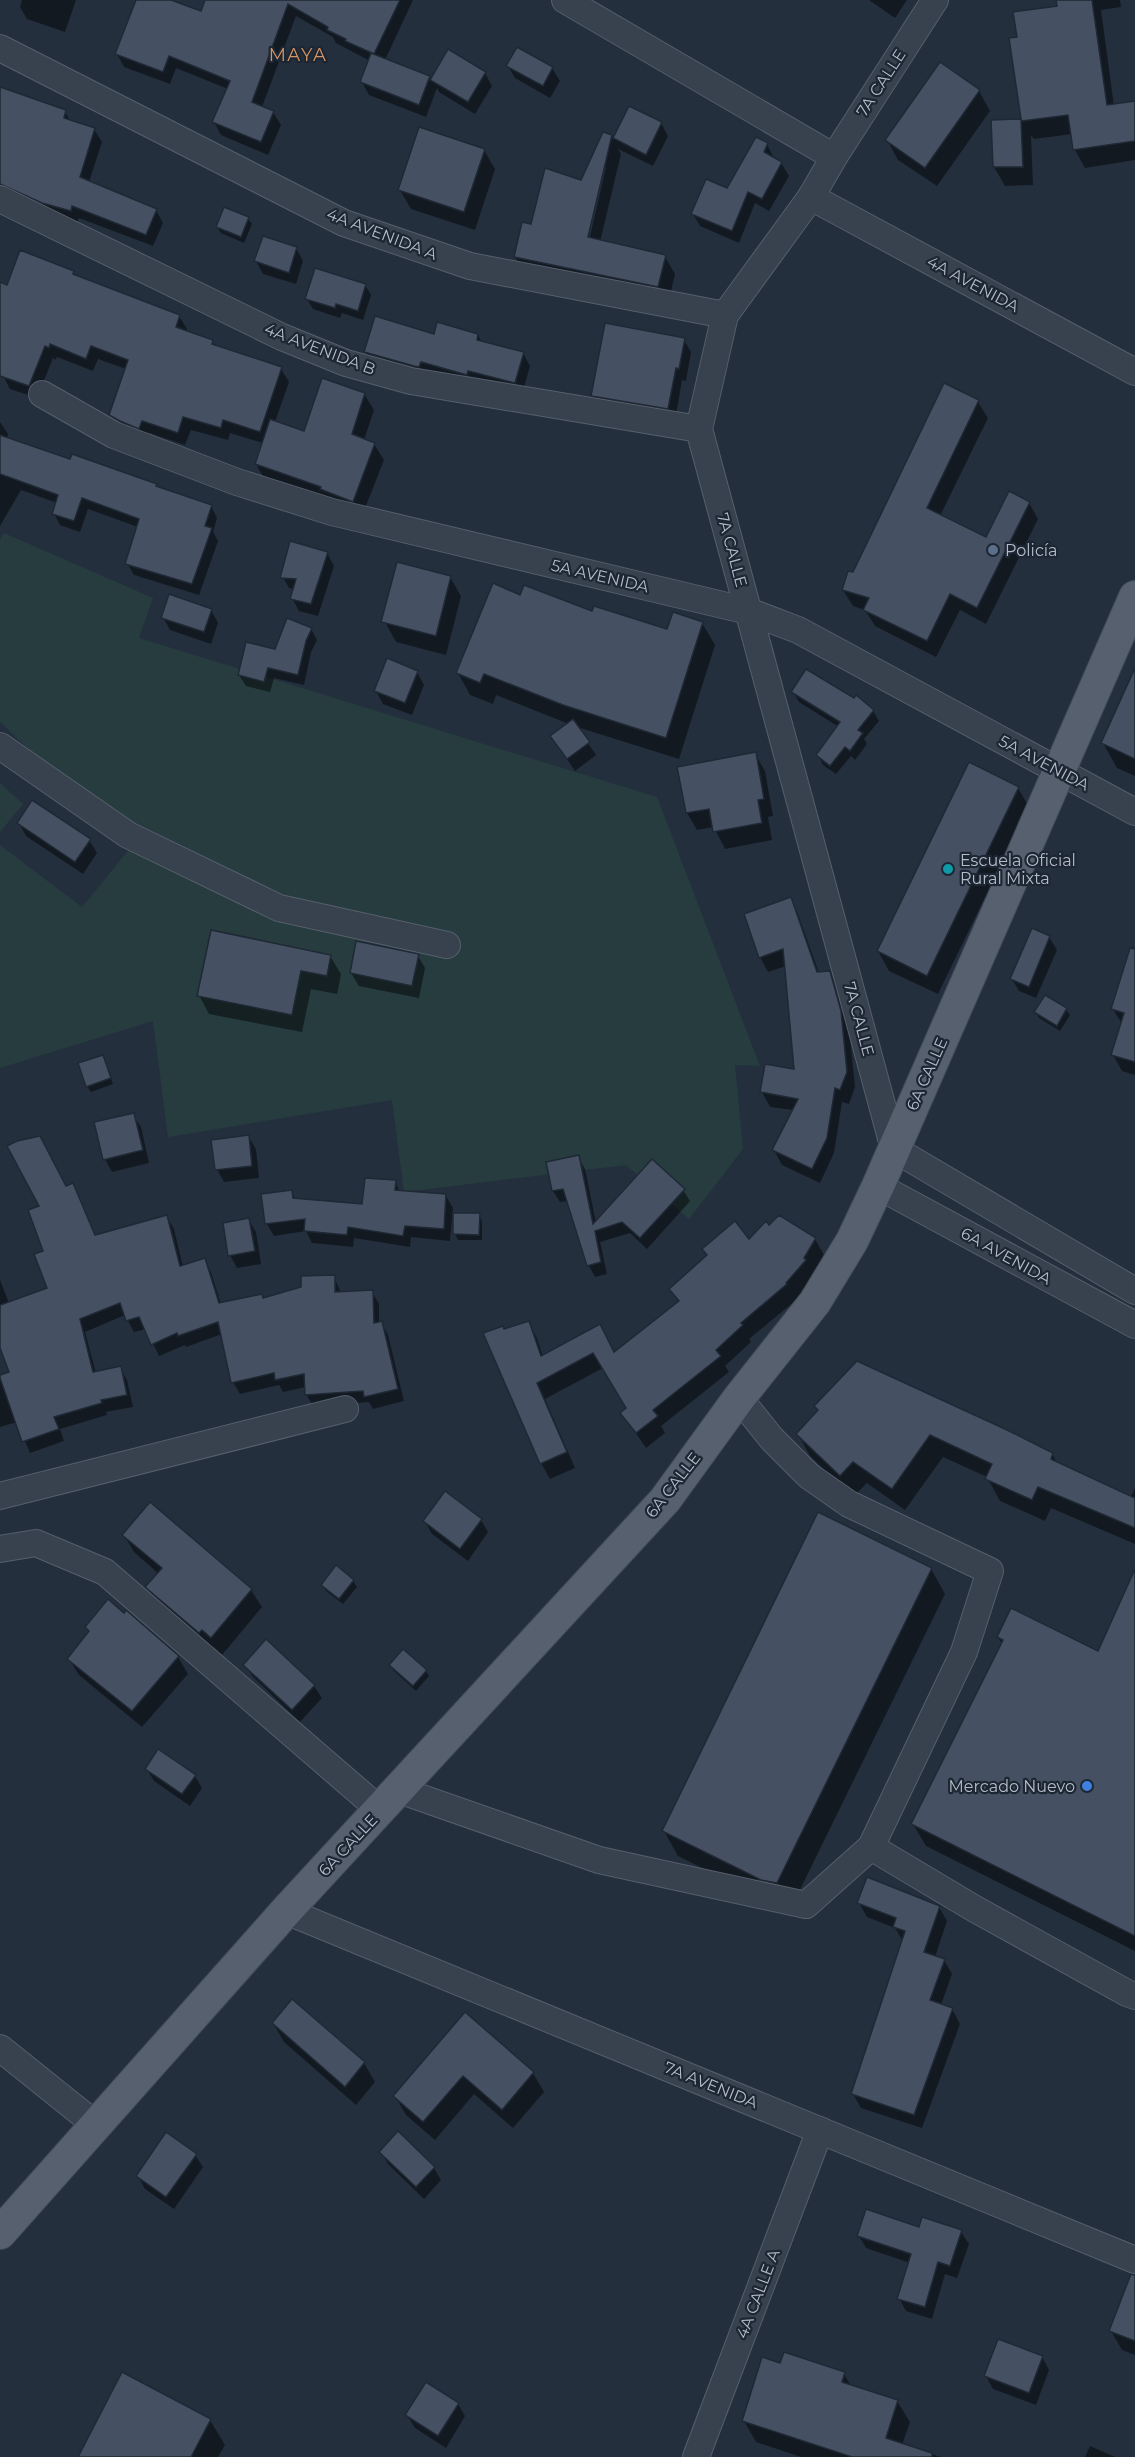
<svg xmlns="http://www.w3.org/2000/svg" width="1135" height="2457" font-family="Montserrat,sans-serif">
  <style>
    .green { fill: #263c3f }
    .shadow { fill: #0007; fill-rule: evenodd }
    .building { fill: #455162; stroke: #1f2835; stroke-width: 1.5 }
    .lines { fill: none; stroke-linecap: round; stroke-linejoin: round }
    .minor-casing { stroke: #565f6c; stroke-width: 28 }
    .major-casing { stroke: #414a57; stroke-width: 34 }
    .minor { stroke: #38414e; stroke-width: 26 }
    .major { stroke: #56606e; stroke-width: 32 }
    .service-dot { fill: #5c6f8a; stroke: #1d2633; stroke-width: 2 }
    .culture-dot { fill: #0f9aa8; stroke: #1d2633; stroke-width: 2 }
    .shop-dot { fill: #3f7fe0; stroke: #1d2633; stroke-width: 2 }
    .labels { text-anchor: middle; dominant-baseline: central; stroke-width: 4.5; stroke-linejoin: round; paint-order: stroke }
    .street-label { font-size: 16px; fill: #b4bcc9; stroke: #1d2633 }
    .poi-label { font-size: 16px; fill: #b4bcc9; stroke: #1d2633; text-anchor: start }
    .neighbourhood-label { font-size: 18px; letter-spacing: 1.5px; fill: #d59563; stroke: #1d2633 }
  </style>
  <rect width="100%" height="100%" fill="#242f3e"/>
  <g class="green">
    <polygon points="4,533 153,598 139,638 657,797 760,1066 735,1065 743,1149 689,1219 626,1165 404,1192 392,1100 168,1137 153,1021 0,1068 0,845 82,907 132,846 0,722 0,540"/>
    <polygon points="0,783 23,804 0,832"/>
  </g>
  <g class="shadow">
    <polygon points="22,0 76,0 65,32 27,19 20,7"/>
    <polygon points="167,0 201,13 207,0 413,0 385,60 429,77 431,81 449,51 485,73 492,86 475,114 439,92 437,88 426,117 369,95 362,82 370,61 336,43 333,37 296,16 262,107 273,112 281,125 268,155 221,135 214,122 228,89 176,68 170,84 124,67 117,54"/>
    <polygon points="869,0 907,0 895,18"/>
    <polygon points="1056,0 1120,0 1121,7 1101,10 1114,106 1135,102 1135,160 1085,168 1075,150 1072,134 1034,139 1031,135 1033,185 1005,186 994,167 992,121 1023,120 1019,38 1057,7"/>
    <polygon points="508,66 552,68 560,81 550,98 515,78"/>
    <polygon points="0,89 65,112 71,122 94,129 102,142 89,182 156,210 163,223 153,246 79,218 77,223 0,198"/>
    <polygon points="979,91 990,111 937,186 898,160 887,140"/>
    <path d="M630 108 661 123 668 136 653 166 618 149 621 154 600 242 665 257 675 274 668 304 526 274 515 257 532 226 581 182 611 136 614 140ZM606 167 588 245 585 244 602 171Z"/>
    <polygon points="767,144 774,159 781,163 789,176 769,211 755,203 739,243 700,226 693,214 727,190"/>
    <polygon points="484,150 495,169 475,230 411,209 400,190"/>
    <polygon points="248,219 252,224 244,243 221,233 217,227"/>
    <polygon points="296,248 303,261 296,284 263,274 256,261"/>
    <polygon points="73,272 76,277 179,316 187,329 186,332 212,341 215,346 281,369 289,382 275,422 305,433 364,394 374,410 364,440 374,444 384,460 362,516 265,480 256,464 263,443 230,433 228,440 191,430 185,445 149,433 146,441 118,428 111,415 126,369 98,359 93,371 57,357 56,360 53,358 37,398 10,389 3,376 0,284 8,287"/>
    <polygon points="365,285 371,295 363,320 342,313 340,318 313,309 307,299"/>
    <polygon points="478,335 482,343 523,353 530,366 522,395 373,365 365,352 435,336"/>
    <polygon points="684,340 691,352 686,381 682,380 675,421 599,408 592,395"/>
    <polygon points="945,385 978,402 988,418 940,516 987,539 1029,503 1038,519 986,624 960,610 936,657 875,626 865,610 853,606 843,590 854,574"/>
    <polygon points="0,422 8,434 7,439 71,461 156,485 158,489 211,506 217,518 213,532 218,541 199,595 134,575 127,563 138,527 88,509 80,532 60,525 54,513 57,503 21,490 0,526"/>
    <polygon points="327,553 334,566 318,616 299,611 292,598 295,589 289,588 282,575"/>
    <polygon points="450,577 461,596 446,655 396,642 385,622"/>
    <polygon points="521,597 668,630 702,623 715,645 679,759 577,727 596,755 575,771 552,737 569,724 496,695 493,704 470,695 458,673"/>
    <polygon points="211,610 218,623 211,644 170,630 163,617"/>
    <polygon points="311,629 317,640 311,652 304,685 274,678 270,692 246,686 239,675"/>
    <polygon points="1135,671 1135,776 1117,768 1103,743"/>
    <polygon points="417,672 424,685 412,715 383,704 376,691"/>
    <polygon points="793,692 854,700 856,697 873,711 879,721 864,739 867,744 855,760 851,756 836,774 823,765 818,755 839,727 799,702"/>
    <polygon points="755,754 765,771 773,816 768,817 772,840 725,849 714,827 697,830 687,813"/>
    <polygon points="1018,788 1029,807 938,994 889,971 878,951"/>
    <polygon points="19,823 89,840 97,853 83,874 26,836"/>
    <polygon points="790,899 798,914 819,973 829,972 838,987 849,1027 855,1087 849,1104 842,1102 834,1153 820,1183 782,1165 774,1150 793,1110 770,1107 762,1092 796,1071 786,966 768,972 760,957"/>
    <polygon points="1049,937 1057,950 1036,998 1019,991 1012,979"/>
    <polygon points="1132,947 1135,948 1135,1075 1122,1071 1113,1055 1122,1024 1113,1009"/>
    <polygon points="330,956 341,974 337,994 311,989 302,1032 209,1014 199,995"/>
    <polygon points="418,956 425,968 419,998 359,986 351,973"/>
    <polygon points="1045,997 1066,1010 1070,1015 1060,1031 1039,1018 1036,1012"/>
    <polygon points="103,1056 113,1084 91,1092 87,1086"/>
    <polygon points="133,1115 141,1127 149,1163 112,1172 105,1159"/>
    <polygon points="248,1136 256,1149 259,1178 224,1182 217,1169"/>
    <polygon points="578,1157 585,1169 596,1223 683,1190 690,1201 647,1249 630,1233 600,1242 607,1274 595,1277 589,1266 568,1201 560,1202 553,1191"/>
    <polygon points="395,1182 400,1192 446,1196 453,1208 450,1241 411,1237 410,1247 354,1238 353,1247 312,1243 306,1231 274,1236 267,1224 262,1196 291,1191 296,1200 363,1206"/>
    <polygon points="72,1185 96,1236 167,1217 174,1229 183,1267 204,1260 211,1272 221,1304 263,1299 334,1277 341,1293 372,1292 379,1304 379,1323 382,1323 388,1335 404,1401 373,1409 369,1402 313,1406 306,1394 306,1387 283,1392 279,1385 240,1394 233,1382 222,1334 186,1347 185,1345 159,1356 146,1329 134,1332 125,1315 85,1332 96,1373 120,1368 127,1380 133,1407 106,1412 107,1415 60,1429 64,1441 30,1453 17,1422 0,1427 0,1376 10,1373 0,1343 0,1280 9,1303 49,1289 41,1207"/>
    <polygon points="479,1215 482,1221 482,1240 458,1240 455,1234"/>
    <polygon points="248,1219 256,1232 261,1264 237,1268 230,1255"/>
    <polygon points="769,1227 815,1239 824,1255 813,1274 814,1277 795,1301 749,1339 751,1342 725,1366 729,1372 661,1426 665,1433 646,1448 622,1413 628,1409 603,1368 545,1399 575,1468 550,1479 541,1463 504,1331 528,1322 537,1338 543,1357 600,1326 615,1354 679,1303 671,1290"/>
    <polygon points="819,1412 1052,1454 1058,1464 1131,1497 1135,1488 1135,1544 1051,1508 1045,1521 1000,1501 987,1477 943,1457 905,1510 867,1483 853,1497 810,1456 798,1434"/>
    <polygon points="481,1520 488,1532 468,1561 432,1534 425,1522"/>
    <polygon points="124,1535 251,1590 262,1607 222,1655 213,1647 210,1650 158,1605 147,1587 159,1574 134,1552"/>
    <polygon points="931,1569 945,1594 791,1908 777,1905 678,1856 664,1831"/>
    <polygon points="353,1581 357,1587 343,1604 326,1591 322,1585"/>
    <polygon points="1135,1605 1135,1951 926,1846 913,1824 1002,1644 998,1637 1098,1653"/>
    <polygon points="86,1627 178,1657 188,1674 142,1727 79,1675 69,1659 90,1633"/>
    <polygon points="266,1641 314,1686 322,1698 300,1722 253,1677 245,1665"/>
    <polygon points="391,1666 425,1670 429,1676 416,1691 394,1671"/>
    <polygon points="147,1769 195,1776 202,1788 190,1806 154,1781"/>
    <polygon points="859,1903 939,1907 947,1921 935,1957 944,1960 952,1974 941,2005 952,2009 960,2024 922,2128 861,2108 853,2094 903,1941 895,1928 867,1917"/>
    <polygon points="292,2001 364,2063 375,2082 356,2105 284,2042 273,2023"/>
    <polygon points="466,2014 533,2073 544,2092 513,2128 474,2094 435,2140 406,2115 395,2096"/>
    <polygon points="381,2152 434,2168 441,2180 424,2199 388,2164"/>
    <polygon points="195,2155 203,2167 174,2209 145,2189 138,2176"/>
    <polygon points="920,2229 961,2232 969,2244 957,2278 945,2274 932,2319 906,2311 899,2298 910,2263 866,2248 859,2236"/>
    <polygon points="1135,2310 1135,2355 1122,2350 1111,2331"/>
    <polygon points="1042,2357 1049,2370 1036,2405 993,2389 986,2376"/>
    <polygon points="781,2365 844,2374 851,2386 897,2401 910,2422 902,2445 941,2457 801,2457 756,2442 744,2421"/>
    <polygon points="458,2404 465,2416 446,2448 415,2428 407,2415"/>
    <polygon points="210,2420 225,2445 218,2457 80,2457"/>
    <polygon points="1090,2446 1115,2457 1085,2457"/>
  </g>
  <g class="building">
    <polygon points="136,0 171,0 201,11 205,0 400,0 374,54 345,41 346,39 327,30 328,27 288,4 252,102 274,111 261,142 212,122 230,81 169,56 163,72 115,54"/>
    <polygon points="1056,0 1092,0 1107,105 1135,101 1135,141 1073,150 1068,115 1022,121 1021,119 1023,167 993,167 991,120 1021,119 1009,38 1017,37 1013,12 1057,6"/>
    <polygon points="517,47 553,67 543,86 506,66"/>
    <polygon points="448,49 486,72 468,102 430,80"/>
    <polygon points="371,53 430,76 419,105 360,82"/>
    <polygon points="940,62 980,90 925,168 885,140"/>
    <polygon points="0,87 66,110 64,118 95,128 80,177 157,209 146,235 72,206 71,211 42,203 0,184"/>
    <polygon points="629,106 662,122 646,155 613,138"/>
    <polygon points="419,127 485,149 464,212 398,190"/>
    <polygon points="603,132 612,135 588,237 666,255 658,287 514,257 522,222 531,224 545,168 581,180"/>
    <polygon points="756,137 768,143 764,152 782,162 762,199 748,192 732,231 691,214 706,179 727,188"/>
    <polygon points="224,207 249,217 241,237 216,227"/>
    <polygon points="263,236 297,247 289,273 254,261"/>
    <polygon points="20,250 74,271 73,274 180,315 176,327 213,340 212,344 282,367 260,432 223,420 221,428 183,417 178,433 142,421 139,429 120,421 109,415 128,360 91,346 86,359 50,344 49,348 45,346 29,386 0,376 0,282 7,285"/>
    <polygon points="315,268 366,284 358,311 336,304 335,308 305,299"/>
    <polygon points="375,316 434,334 437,322 478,334 477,340 524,352 515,383 468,371 467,375 421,362 419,367 414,366 364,352"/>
    <polygon points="605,323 685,338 679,369 676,368 668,409 591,396"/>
    <polygon points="322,378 365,393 352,434 375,443 353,502 320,489 321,487 255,464 270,419 304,431"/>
    <polygon points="944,383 979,400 927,508 986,537 1009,491 1030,502 977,608 950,594 927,641 863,610 869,598 842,590 848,571 853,572"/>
    <polygon points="0,435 70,459 72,454 157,484 156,486 212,505 205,526 212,528 192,584 125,564 139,519 82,498 74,521 52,514 58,495 0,474"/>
    <polygon points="290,541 328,552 311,604 290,599 296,579 280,578"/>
    <polygon points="397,562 451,576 436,636 381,622"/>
    <polygon points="493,583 520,595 524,585 592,611 594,606 667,629 673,612 703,622 666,738 563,705 484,674 480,683 456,673"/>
    <polygon points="169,594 212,609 204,632 161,618"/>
    <polygon points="287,618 312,628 306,641 298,675 268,668 264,682 238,675 246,642 275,649"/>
    <polygon points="387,658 418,671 405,703 374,691"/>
    <polygon points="1135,668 1135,759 1101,743"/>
    <polygon points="806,669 854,698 856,695 874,710 858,730 863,733 850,751 845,747 830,766 816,755 840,722 791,692"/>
    <polygon points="573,719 590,742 567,759 550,736"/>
    <polygon points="756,752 764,799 758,800 762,823 713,832 709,809 686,813 677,767"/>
    <polygon points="969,762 1019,787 927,976 877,951"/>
    <polygon points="32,800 91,839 75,862 17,823"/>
    <polygon points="791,897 817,972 830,971 841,1011 847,1072 840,1090 835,1088 827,1138 812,1169 772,1150 798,1099 760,1092 765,1064 794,1069 783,949 759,958 744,914"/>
    <polygon points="1032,928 1050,936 1029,987 1010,979"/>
    <polygon points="211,930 331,955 327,976 301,971 292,1015 197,996"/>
    <polygon points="356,941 419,954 412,986 350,973"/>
    <polygon points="1130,948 1135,949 1135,1062 1111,1055 1124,1013 1111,1009"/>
    <polygon points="1045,995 1067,1008 1057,1026 1034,1012"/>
    <polygon points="103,1055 111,1078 86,1087 78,1063"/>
    <polygon points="134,1113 143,1150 103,1160 94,1122"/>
    <polygon points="249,1135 252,1166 215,1170 211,1140"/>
    <polygon points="40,1136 66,1186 73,1183 95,1235 167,1215 180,1266 205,1258 219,1303 262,1294 263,1298 301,1287 301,1276 335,1275 335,1292 373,1290 374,1323 382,1321 398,1389 364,1397 363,1391 305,1395 304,1374 275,1380 274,1373 231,1383 218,1322 178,1336 177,1333 151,1345 139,1317 126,1321 120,1303 80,1319 93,1372 121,1366 127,1395 101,1400 102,1403 54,1417 59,1429 22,1442 0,1378 0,1375 9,1372 0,1348 0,1305 47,1288 34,1254 43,1251 28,1210 39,1206 7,1146 17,1141"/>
    <polygon points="579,1155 593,1224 652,1159 685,1189 640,1238 622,1222 595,1231 601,1262 587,1266 563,1189 552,1191 546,1162"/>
    <polygon points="365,1178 396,1180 395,1190 446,1194 444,1229 405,1226 403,1236 348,1227 347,1235 304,1231 305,1219 265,1224 261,1194 292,1190 293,1198 362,1204"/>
    <polygon points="453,1213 480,1213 479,1235 453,1234"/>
    <polygon points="779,1215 816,1238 804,1258 806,1260 786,1283 787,1284 741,1323 743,1325 716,1350 721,1356 653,1410 658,1416 636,1433 620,1413 626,1408 593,1353 537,1383 567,1452 540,1464 483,1333 503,1326 504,1329 529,1321 541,1356 600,1324 614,1352 679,1301 669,1289 707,1255 702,1249 735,1221 749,1239 766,1221 769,1225"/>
    <polygon points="249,1218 255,1251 228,1256 223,1223"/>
    <polygon points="857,1361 1005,1429 1053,1453 1051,1459 1135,1498 1135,1528 1038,1487 1032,1500 985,1479 992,1464 930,1435 892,1489 853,1462 840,1476 796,1434 818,1410 814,1406"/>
    <polygon points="445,1491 482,1519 460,1549 423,1521"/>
    <polygon points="150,1502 252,1589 211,1638 202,1630 199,1633 145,1587 162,1568 122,1535"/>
    <polygon points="818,1512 932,1568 777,1883 761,1880 662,1831"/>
    <polygon points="336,1565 354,1580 339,1599 321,1585"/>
    <polygon points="1135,1569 1135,1936 911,1824 1003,1640 997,1637 1011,1608 1098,1651"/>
    <polygon points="108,1599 124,1613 126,1610 179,1656 132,1711 67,1659 89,1631 85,1627"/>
    <polygon points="266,1639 315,1685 292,1710 243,1665"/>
    <polygon points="403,1649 427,1670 413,1686 389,1665"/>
    <polygon points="158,1749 196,1775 182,1794 145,1769"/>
    <polygon points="867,1877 940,1906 924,1952 945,1959 930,2000 953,2008 914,2115 851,2094 905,1931 893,1927 896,1918 857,1903"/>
    <polygon points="292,1999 365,2062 345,2087 272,2023"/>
    <polygon points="465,2012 534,2072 502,2110 463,2076 423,2122 393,2096"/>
    <polygon points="398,2131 435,2167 416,2187 379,2152"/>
    <polygon points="166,2132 197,2154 166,2197 136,2176"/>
    <polygon points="866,2209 919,2227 922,2217 962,2230 950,2266 938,2262 925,2307 897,2299 911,2254 857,2236"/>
    <polygon points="1131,2274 1135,2275 1135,2341 1109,2331"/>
    <polygon points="998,2339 1043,2356 1029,2393 984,2376"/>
    <polygon points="784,2352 845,2372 842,2382 898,2400 886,2438 932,2453 932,2457 852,2457 742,2421 762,2357 780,2363"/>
    <polygon points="122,2372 211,2419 191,2457 78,2457"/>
    <polygon points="426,2382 459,2403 438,2436 405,2415"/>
  </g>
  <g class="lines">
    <g class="minor-casing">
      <g id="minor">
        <polyline points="565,0 834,157"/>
        <polyline points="935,0 834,157 811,197 725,315 699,429 894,1149 1135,1291"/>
        <polyline points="0,48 344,223 470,266 725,315"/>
        <polyline points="811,197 1135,372"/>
        <polyline points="0,199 282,337 346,363 411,381 699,429"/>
        <polyline points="42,394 114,435 237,482 332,512 748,611 798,630 1135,812"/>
        <polyline points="0,746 128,835 279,908 447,945"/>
        <polyline points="878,1186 1135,1325"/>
        <polyline points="0,1496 345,1409"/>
        <polyline points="0,1549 36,1543 105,1572 380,1810"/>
        <polyline points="399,1790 599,1860 806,1905 871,1847 964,1652 990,1571 849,1504 809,1476 772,1439 739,1398"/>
        <polyline points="871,1847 975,1909 1127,1993 1135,1996"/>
        <polyline points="286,1911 1135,2260"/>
        <polyline points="0,2048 96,2125"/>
        <polyline points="696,2457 820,2130"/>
      </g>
    </g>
    <g class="major-casing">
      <polyline id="major" points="0,2233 286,1911 665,1500 739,1398 815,1302 852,1241 878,1186 1135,597"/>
    </g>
    <use href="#minor" class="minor"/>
    <use href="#major" class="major"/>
  </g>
  <circle class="service-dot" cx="993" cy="550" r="6"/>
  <circle class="culture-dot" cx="948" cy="869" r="6"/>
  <circle class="shop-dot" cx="1087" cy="1786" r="6"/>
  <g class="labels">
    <g class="street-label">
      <text transform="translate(881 83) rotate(-57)">7A CALLE</text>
      <text transform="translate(382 234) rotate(21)">4A AVENIDA A</text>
      <text transform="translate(973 284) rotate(28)">4A AVENIDA</text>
      <text transform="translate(320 349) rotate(21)">4A AVENIDA B</text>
      <text transform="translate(732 550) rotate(75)">7A CALLE</text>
      <text transform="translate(600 576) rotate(13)">5A AVENIDA</text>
      <text transform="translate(1044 763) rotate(28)">5A AVENIDA</text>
      <text transform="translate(859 1019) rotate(75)">7A CALLE</text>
      <text transform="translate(927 1074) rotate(-66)">6A CALLE</text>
      <text transform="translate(1006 1256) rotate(29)">6A AVENIDA</text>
      <text transform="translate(673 1485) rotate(-52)">6A CALLE</text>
      <text transform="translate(348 1845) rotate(-47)">6A CALLE</text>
      <text transform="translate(711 2085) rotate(22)">7A AVENIDA</text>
      <text transform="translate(758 2294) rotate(-69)">4A CALLE A</text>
    </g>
    <g class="poi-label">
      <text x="1005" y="550">Policía</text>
      <text x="960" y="860">Escuela Oficial<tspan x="960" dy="18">Rural Mixta</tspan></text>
      <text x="1075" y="1786" text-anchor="end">Mercado Nuevo</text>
    </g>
    <g class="neighbourhood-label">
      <text x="298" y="55">MAYA</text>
    </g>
  </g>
</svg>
